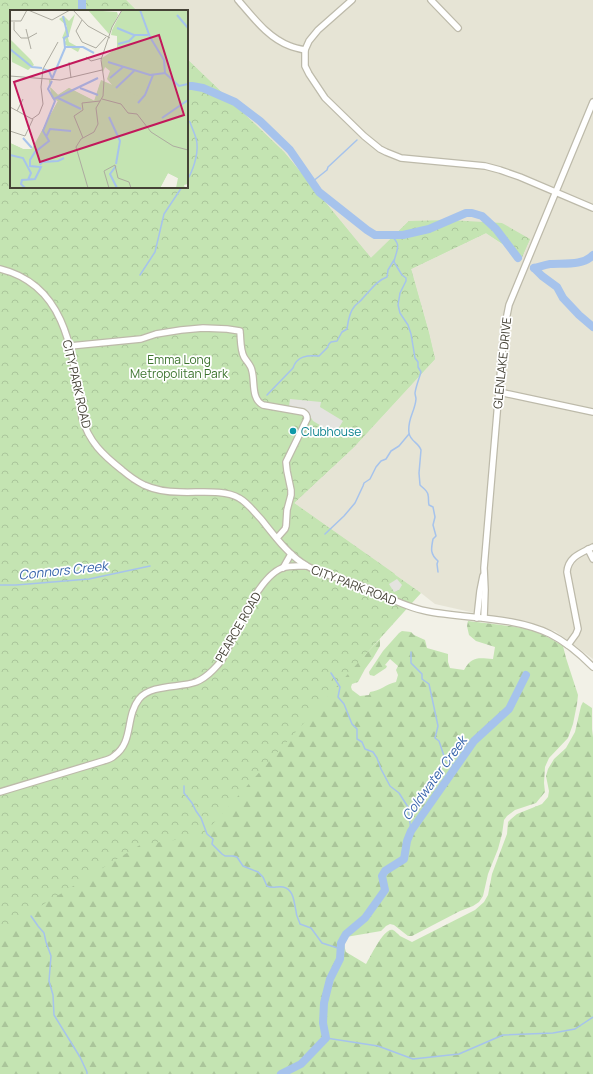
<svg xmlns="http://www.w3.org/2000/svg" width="593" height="1074" font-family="Manrope,sans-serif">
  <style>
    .residential { fill: #e6e4d5 }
    .forest { fill: url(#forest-firs) }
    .park { fill: url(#park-crowns) }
    .parking { fill: #e4e3df }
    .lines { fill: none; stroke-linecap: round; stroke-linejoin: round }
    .stream { stroke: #a6c3ec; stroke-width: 1.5 }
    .river { stroke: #a6c3ec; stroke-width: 8 }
    .minor-casing { stroke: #bdbaaa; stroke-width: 8 }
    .minor { stroke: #fff; stroke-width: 5.5 }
    .culture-dot { fill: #0f9aa8; stroke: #fff; stroke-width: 1.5 }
    .labels { text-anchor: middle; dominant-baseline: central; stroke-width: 3.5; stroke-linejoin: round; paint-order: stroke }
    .park-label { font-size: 12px; fill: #3b732d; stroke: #fff }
    .street-label { font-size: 12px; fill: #454236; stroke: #fff }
    .culture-label { font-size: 12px; fill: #0d838f; stroke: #fff; text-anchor: start }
    .water-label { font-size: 13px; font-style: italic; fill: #3664ab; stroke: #fff }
    .inset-river { fill: none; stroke: #a6c3ec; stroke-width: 2 }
    .inset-road { fill: none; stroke: #adaba0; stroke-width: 1 }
    .view { fill: #c2185b; fill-opacity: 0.15; stroke: #c2185b; stroke-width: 2 }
    .inset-edge { fill: none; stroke: #454236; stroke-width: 2 }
  </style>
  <defs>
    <pattern id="forest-firs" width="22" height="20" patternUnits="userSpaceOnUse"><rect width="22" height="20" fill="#c4e4b2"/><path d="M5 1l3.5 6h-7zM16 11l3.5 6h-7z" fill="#aac59a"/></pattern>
    <pattern id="park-crowns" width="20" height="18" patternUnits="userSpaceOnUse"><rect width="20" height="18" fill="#c4e4b2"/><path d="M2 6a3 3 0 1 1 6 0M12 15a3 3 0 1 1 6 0" fill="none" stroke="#aac59a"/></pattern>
  </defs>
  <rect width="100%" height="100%" fill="#f2f1e7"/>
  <polygon class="residential" points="126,0 593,0 593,659 555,631 435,604 421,593 294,503 351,450 435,359 429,333 411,269 486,233 521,257 502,223 371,258 284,153 187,59 187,11 137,11"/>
  <path class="forest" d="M0 0H126L137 11H11V187H187V59L284 152 371 258 409 221 530 239 522 257 486 233 411 269 429 333 435 359 353 448 294 503 395 574 362 658 380 639V646L373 658 365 669 358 682 352 684 351 687 352 690 360 696 369 695 370 692C380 691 386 684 396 682L398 675 396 670 398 666 390 659 385 665 387 666 386 668 374 676 370 675 369 672 383 651 399 633 402 631 411 632 414 635 425 640 427 648 448 654V662L450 668 464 670C472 656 478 658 493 659L495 647 476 641 469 635 467 626 468 621C489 624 510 625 530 630 542 633 553 640 563 646L566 658 578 695 577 704 573 724 568 738 549 758 545 767 544 783 545 792 536 803 515 810 507 816 504 820 502 834 498 849 488 874 483 896 479 902 473 906 460 911 412 936H408L394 925 390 924 386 926 381 931 346 937 344 945 346 952 366 964C370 958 384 927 393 930 395 931 398 934 400 936 404 938 408 940 412 942L475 910 484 902 488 895 492 874 507 834 508 822 511 819 517 814 542 804 548 797 549 791 546 776 548 769 554 759 566 748 575 732 581 706 583 702 592 708V729L593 737V1074H0Z"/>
  <polygon class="park" points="0,0 126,0 137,11 11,11 11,187 187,187 187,59 284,152 371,258 409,221 448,220 502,223 530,239 522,257 486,233 411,269 429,333 435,359 353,448 294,503 421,593 202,836 140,845 31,912 0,940"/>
  <g class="parking">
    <polygon points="290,399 321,402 320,407 343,421 335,434 313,421 306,409 289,407"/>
    <polygon points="397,579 402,585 399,590 394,592 389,584"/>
  </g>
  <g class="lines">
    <g class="stream">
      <path d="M187 120 190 122C192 129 197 137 197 144 198 155 193 171 187 180"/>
      <polyline points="312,182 327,170 328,167 357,140"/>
      <path d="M390 235C403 245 396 250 394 262L402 275 406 278V281L400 293 398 305 400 313 408 325 411 334 415 358 418 362V367L421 372C419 379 416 386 415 393 415 395 416 397 416 399 415 412 407 419 409 433 410 441 419 443 421 450L419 473 420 485C423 488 428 491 428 495 429 498 428 501 429 505L433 507 435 517 433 525 436 536 433 539C431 549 430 554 438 561L437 564 438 572"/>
      <polyline points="140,275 155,252 164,214 182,187"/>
      <path d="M267 395 293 368C297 356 307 355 319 356L327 348 329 344 331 342 337 341 342 332 347 329C348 322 349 313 354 307 356 304 360 302 363 298 371 290 376 281 387 277L388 270 394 260"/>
      <polyline points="325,534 344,516 355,503 363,486 364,483 370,479 376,467 381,461 386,459 391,451 399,446 409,434"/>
      <polyline points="0,585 16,585 89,579 150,566"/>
      <polyline points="411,652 411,663 422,674 422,679 429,684 438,726 435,738 439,741 445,759 455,767"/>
      <polyline points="331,673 340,687 338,697 344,704 352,724 357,729 357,739 362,742 365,749 373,752 377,758 381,769 390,786 399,793 408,807 411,831"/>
      <path d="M184 786V793L192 803 196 811 201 818 207 834 213 839 212 844 222 854 225 856H233L237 857 243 866 258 872 263 877 267 886C274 889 276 886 283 887 294 889 294 903 296 911 296 916 299 920 300 924L311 928 322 943 341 949"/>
      <polyline points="31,916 38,926 44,933 46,942 51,956 49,981 53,995 54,1015 80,1057 87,1072 87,1074"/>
      <polyline points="326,1038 378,1046 413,1059 459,1054 503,1035 553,1033 575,1029 593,1017"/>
    </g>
    <g class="river">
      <polyline points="82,11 82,0"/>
      <polyline points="187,86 192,86 203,88 235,102 260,121 290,150 319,192 367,230 375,235 403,235 429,229 466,213 472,213 482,216 496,229 518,258"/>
      <polyline points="534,268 542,276 557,287 563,298 579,315 593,327"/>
      <path d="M534 268C539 267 544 265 550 264 564 263 583 266 593 255"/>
      <polyline points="281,1074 301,1064 326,1038 323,1023 324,1003 330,979 340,959 341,943 346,934 365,918 385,890 382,876 385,871 404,859 407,841 411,831 474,741 509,709 526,675"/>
    </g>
    <g class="minor-casing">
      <g id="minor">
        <path d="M238 0C253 17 268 38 290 46 295 48 300 49 305 50"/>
        <polyline points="352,0 318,30 309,41 305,50 305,66 309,74 325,98 364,136 380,149 386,152 401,158 485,166 500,170 520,177 593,208"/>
        <polyline points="431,0 458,28"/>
        <path d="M0 269C70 286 73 360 82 418 89 442 103 455 122 470 129 476 136 481 144 485 155 490 168 492 180 492 197 493 224 489 239 498 248 503 254 512 261 519 274 535 289 556 307 566 324 576 345 579 364 587 384 595 404 607 426 611 465 619 513 616 550 634 566 642 580 654 593 667"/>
        <path d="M70 346 141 339 156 334 181 330 203 328 227 329 240 331V332C241 341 240 349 244 357 247 362 251 365 252 371 255 382 251 399 263 405L303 412C306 414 307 415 307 419L286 462 287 471 291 490V495L287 510 286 526 285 529 277 538"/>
        <polyline points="499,392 593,412"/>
        <polyline points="588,549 593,559"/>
        <polyline points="283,568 291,554"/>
        <polyline points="477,618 480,591 483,576"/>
        <polyline points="484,618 485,590 484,568 504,330 509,305 593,102"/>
        <path d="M568 645 576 634 578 629 567 572C568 557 581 553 593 547"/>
        <path d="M0 792 103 761C107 760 111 759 114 756 134 742 125 717 139 699 151 684 180 688 196 682 201 680 209 674 213 670 217 666 222 661 224 656 237 632 257 578 282 568 290 565 298 566 306 566"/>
      </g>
    </g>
    <use href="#minor" class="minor"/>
  </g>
  <circle class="culture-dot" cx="293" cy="431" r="4"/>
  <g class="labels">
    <g class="park-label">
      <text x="179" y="359">Emma Long<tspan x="179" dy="14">Metropolitan Park</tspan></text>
    </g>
    <g class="street-label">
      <text transform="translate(502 363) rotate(-84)">GLENLAKE DRIVE</text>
      <text transform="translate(77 384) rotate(77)">CITY PARK ROAD</text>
      <text transform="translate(354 585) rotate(21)">CITY PARK ROAD</text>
      <text transform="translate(238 627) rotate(-60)">PEARCE ROAD</text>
    </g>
    <g class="culture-label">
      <text x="301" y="431">Clubhouse</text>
    </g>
    <g class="water-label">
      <text transform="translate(63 570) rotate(-6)">Connors Creek</text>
      <text transform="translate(434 778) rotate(-54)">Coldwater Creek</text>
    </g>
  </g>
  <g transform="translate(10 10)">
    <rect width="178" height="178" fill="#f2f1e7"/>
    <path d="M78 0 107 2 108 5 99 24ZM112 0H178V174L174 175 175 178H166L168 168 158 163 150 178H0V133L13 139H22L48 91 42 88 39 70 42 71 40 77 48 85 59 78 85 91 90 74 102 75 97 69 100 61 95 57 93 62 91 53 92 48 107 38V26L101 25 102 20ZM65 4 58 28 59 32 70 38 68 42 54 34 56 30 52 28 57 16 49 9 54 6 59 11ZM0 29 21 50 24 55 18 60 2 52Z" fill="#c4e4b2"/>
    <path d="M39 70 42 71 40 77 48 85 59 78 84 91 91 70 133 88 138 96 151 108 178 123V173L158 163 150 178H0V133L13 139H22L48 91 42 88Z" fill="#c4e4b2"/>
    <path class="inset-river" d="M130 0 140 27 154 50 155 63M167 5 178 18M107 18 124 25M108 34 119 31 125 25H138M55 37H73L84 43M0 39 22 57 32 58M98 52 140 65 155 63 169 76 178 74M33 59 39 61 42 68M100 68 113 57M42 69 55 38 54 28 58 26 53 6M70 78 88 85M106 78 124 61M48 88 71 99M44 89 88 68M128 93 135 85 143 65M99 107 110 131 106 154M152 108 178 90M36 127 40 119 61 121M13 128 22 138M0 145 13 148 21 163 18 170M30 155 32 152 48 151 54 148M106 156 100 164 107 178M15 178 11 174 12 170 25 169 31 157 20 156V150L25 142 39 131 33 121 45 91 38 79 42 71"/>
    <path class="inset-road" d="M18 0 42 10 60 0M63 0 78 16 100 28M72 10 66 21 72 32 86 38 96 27M0 11H11L17 0M4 12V20L11 28H18L27 23M16 19 21 39M76 47 81 51 92 48M59 52 61 68M0 66 50 70 92 60M92 89 111 94 118 103 127 104 141 122 163 136 178 140M0 97 22 109 29 104 33 94 31 77 33 59 48 32M7 101 13 89M0 121 15 126 23 109M73 128 64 106 73 100 72 93 90 91M78 178 66 137 71 129 84 122 88 114 86 98 93 86 94 70 91 50 102 17 112 0M99 178 94 161 105 155 108 168 119 172 121 178"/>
    <path class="view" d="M149 25 174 105 30 152 4 72Z"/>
    <rect width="178" height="178" class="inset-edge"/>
  </g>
</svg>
